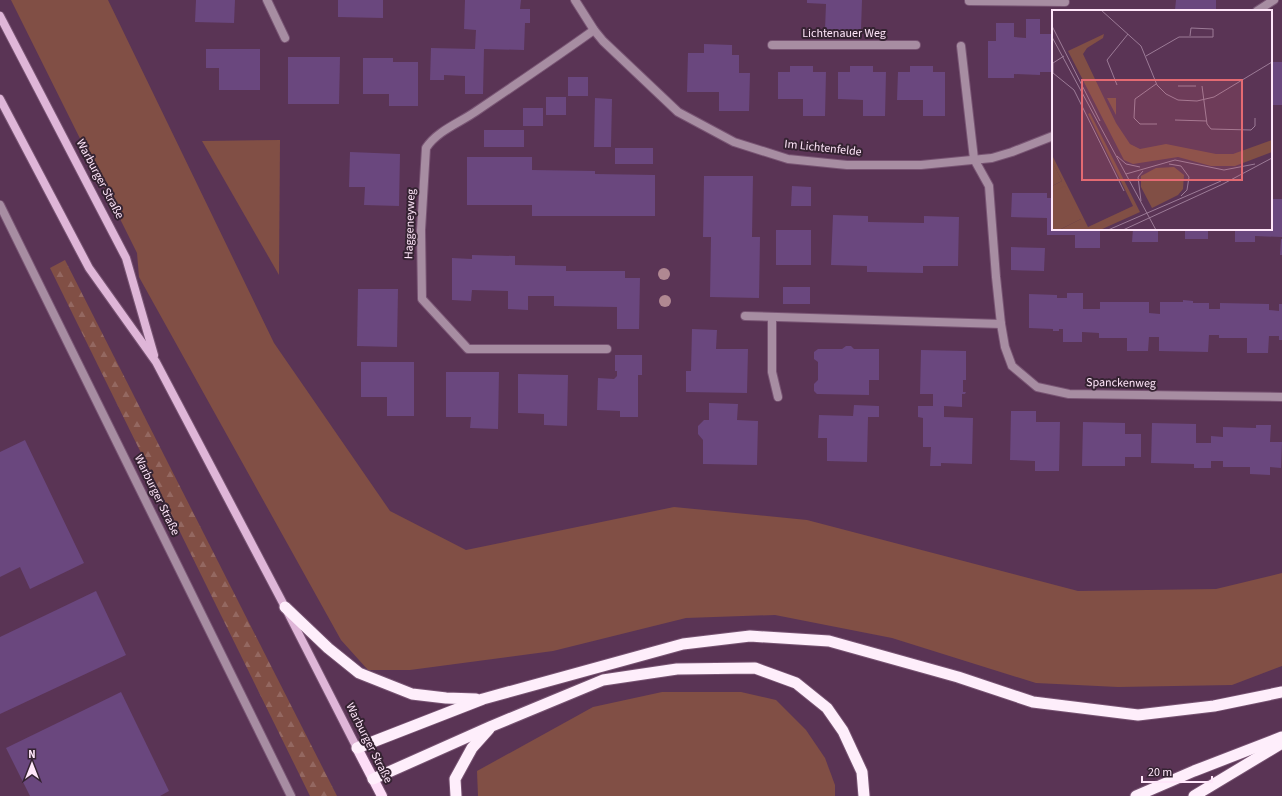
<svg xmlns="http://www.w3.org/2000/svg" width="1282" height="796" font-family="'Source Sans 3',sans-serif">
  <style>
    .green { fill: #814f45 }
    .forest { fill: url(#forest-firs) }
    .building { fill: #6a477e }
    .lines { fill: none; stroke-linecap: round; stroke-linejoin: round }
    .minor-casing { stroke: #785473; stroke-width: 10 }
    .secondary-casing { stroke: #785473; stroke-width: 10 }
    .primary-casing { stroke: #785473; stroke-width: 12 }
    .trunk-casing { stroke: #785473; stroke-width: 13 }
    .minor { stroke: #a78da2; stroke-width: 8 }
    .secondary { stroke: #dfb6d8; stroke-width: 8 }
    .primary { stroke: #fdddf7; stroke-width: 10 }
    .trunk { stroke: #feeefb; stroke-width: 11 }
    .tree { fill: #b08892 }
    .labels { text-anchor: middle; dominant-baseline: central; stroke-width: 4; stroke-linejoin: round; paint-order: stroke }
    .street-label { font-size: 12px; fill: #ffe6fa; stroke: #352332 }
    .inset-road { fill: none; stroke: #9c7b97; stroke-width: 1 }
    .view { fill: #e46a72; fill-opacity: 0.15; stroke: #e46a72; stroke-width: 2 }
    .inset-edge { fill: none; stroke: #ffe6fa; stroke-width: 2 }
  </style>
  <defs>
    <pattern id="forest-firs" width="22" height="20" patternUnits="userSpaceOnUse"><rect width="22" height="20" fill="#814f45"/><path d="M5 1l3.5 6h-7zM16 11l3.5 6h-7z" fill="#946861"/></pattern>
  </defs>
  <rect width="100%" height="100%" fill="#5a3455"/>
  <g class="green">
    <polygon points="11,0 108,0 274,343 390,511 466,550 674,507 807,520 1078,591 1216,589 1282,573 1282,666 1232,685 1118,687 1036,683 892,638 775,615 686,618 553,651 410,670 368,670 341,640 139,277 137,253"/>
    <polygon points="280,140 279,275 202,141"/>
    <polygon points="662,692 741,692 776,700 806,730 825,758 835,785 835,796 478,796 477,771 593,707"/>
  </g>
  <polygon class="forest" points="65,260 337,796 310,796 50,268"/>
  <g class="building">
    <polygon points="196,0 235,0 234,23 195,22"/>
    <polygon points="338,0 383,0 383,18 338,17"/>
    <polygon points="465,0 521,0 520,9 530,9 530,23 525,23 524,50 484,49 483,94 465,94 465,76 444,75 444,80 430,80 431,48 475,49 476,30 464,29"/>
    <polygon points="807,0 862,0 861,30 825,30 826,4 807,3"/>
    <polygon points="1176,0 1216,0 1216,11 1175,10"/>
    <polygon points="1026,19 1040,19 1040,34 1053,34 1053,72 1040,72 1040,75 1014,74 1014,78 988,78 988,41 996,41 996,23 1014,23 1014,37 1026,38"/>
    <polygon points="704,44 732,45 732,55 739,55 739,73 750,73 749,111 719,111 719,92 687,92 688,53 704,53"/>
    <polygon points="206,49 260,49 260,90 219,90 219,68 206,68"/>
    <polygon points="288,57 340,57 339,104 288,104"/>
    <polygon points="363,58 393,58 393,62 418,62 418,106 389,106 389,94 363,94"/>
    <rect x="1271" y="62" width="11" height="43"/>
    <polygon points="790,66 813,66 813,72 826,72 825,116 803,116 803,99 778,99 778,72 790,72"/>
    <polygon points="850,66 873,66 873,72 886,72 885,116 863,116 863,100 838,99 838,72 850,72"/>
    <polygon points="910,66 933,66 933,72 945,72 945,116 923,116 923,100 897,100 898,72 910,72"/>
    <rect x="568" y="77" width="20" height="19"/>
    <rect x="546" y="97" width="20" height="18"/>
    <polygon points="595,98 612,99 611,147 594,147"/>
    <rect x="523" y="108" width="20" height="18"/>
    <rect x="484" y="130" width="40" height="17"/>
    <rect x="615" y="148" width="38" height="16"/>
    <polygon points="350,152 400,154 399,206 364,205 365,187 349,187"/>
    <polygon points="467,157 532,157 532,170 595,171 595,174 655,175 655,216 532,216 532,205 467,205"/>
    <polygon points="704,176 753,176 752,237 760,237 759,298 710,297 711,237 703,237"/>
    <polygon points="792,186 811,187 811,206 791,206"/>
    <polygon points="1012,193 1047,193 1047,198 1053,198 1053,229 1100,229 1100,248 1075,248 1075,235 1047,235 1047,218 1011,217"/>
    <polygon points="1271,199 1282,199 1282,237 1255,236 1255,242 1235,242 1235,229 1271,229"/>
    <polygon points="833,215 868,216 868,222 924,223 924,216 959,217 958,266 923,266 923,273 867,272 867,266 831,265"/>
    <polygon points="1133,229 1158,229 1158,242 1132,242"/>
    <rect x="1185" y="229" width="23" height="10"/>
    <rect x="776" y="230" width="35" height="35"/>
    <polygon points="1281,239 1282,239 1282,255 1280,255"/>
    <polygon points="1011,247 1045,248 1044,271 1011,270"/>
    <polygon points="472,255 515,256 515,265 566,266 566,271 625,271 625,278 640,278 639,329 617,329 617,307 554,306 554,296 528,296 528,310 508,309 508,291 472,290 471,301 452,300 452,258 472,259"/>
    <rect x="783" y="287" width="27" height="17"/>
    <polygon points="358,289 398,289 397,347 357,346"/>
    <polygon points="1067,293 1083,293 1083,309 1100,309 1100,302 1149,302 1149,313 1160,314 1160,302 1183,302 1183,300 1193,301 1193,303 1209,303 1209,309 1220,309 1220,303 1269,304 1269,310 1279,311 1279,304 1282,304 1282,340 1279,340 1279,336 1269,336 1268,353 1247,353 1247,338 1219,338 1219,335 1209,335 1208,352 1159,351 1159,337 1149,337 1148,351 1127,351 1127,338 1099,338 1099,333 1082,332 1082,342 1063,342 1063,329 1059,329 1059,331 1053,331 1053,329 1029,328 1029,294 1057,295 1057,298 1067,298"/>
    <polygon points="692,329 717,330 716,349 748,349 747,393 686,392 686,371 691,371"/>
    <polygon points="846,346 851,346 854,349 879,349 879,380 869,380 869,395 817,394 814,391 814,384 818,380 818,362 814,359 814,352 818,349 842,349"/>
    <polygon points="921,350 966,351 966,380 963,380 963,392 966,392 965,394 962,394 962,407 944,406 944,417 973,418 972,464 941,463 941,466 930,466 931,447 923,447 923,418 918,417 918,406 933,406 933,394 920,394"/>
    <polygon points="615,355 642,355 642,375 638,375 638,417 620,417 620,411 597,410 598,378 614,379 617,376 617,371 615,371"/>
    <polygon points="361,362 414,362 414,416 387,416 387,397 361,397"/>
    <polygon points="446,372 499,372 498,429 470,428 471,417 446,417"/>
    <polygon points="518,374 568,375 567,426 544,425 544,414 518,413"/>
    <polygon points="709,403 738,404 737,420 758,421 757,465 703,464 703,440 698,434 698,426 704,420 709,420"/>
    <polygon points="854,405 879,406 879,417 868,417 867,462 827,461 827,438 818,438 819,415 853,416"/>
    <polygon points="1011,411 1036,411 1036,422 1060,422 1059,471 1035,471 1035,461 1010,460"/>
    <polygon points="1083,422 1125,423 1125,434 1141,434 1141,457 1125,457 1125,466 1082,466"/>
    <polygon points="1152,423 1196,424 1196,443 1211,443 1211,436 1223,437 1223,427 1256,428 1256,425 1271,425 1270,442 1282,442 1281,468 1270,467 1270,475 1250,474 1250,467 1223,467 1223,461 1211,461 1211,468 1194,468 1194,464 1151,463"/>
    <polygon points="25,440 84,563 30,589 20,567 0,577 0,452"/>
    <polygon points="96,591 126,655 0,714 0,637"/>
    <polygon points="121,692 169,791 160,796 30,796 6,748"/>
  </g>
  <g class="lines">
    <g class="minor-casing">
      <g id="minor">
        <polyline points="267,0 285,38"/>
        <polyline points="575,0 594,30 603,41 678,112 734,142 788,159 847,165 921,165 992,158 1012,152 1053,136"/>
        <polyline points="969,1 1065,2"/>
        <polyline points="1257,11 1274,0"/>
        <path d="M594 30C555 58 515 85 475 112 459 123 437 131 426 148L421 230 422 299 468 349H607"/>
        <polyline points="772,45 916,45"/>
        <polyline points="961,46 974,159 989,186 996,277 1001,324 1005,347 1012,366 1037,387 1069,394 1282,397"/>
        <polyline points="0,205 291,796"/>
        <polyline points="745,316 1001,324"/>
        <polyline points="772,317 772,372 778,397"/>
      </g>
    </g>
    <g class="secondary-casing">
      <g id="secondary">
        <polyline points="0,16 126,258 154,355"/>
        <polyline points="0,99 89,268 156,362 285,607 357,748"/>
      </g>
    </g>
    <g class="primary-casing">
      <polyline id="primary" points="357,748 382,796"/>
    </g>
    <g class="trunk-casing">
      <g id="trunk">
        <polyline points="285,607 328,648 359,673 412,694 446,698 476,699"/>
        <polyline points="357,748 483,699 683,644 750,636 829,641 958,677 1033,702 1138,715 1214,706 1282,692"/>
        <polyline points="373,779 492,726 603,680 677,669 755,668 796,683 827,708 843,731 862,772 864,796"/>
        <polyline points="456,796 455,779 472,748 489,729"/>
        <polyline points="1136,796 1194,771 1282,737"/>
        <polyline points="1194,796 1282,743"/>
      </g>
    </g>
    <use href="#minor" class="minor"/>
    <use href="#secondary" class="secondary"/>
    <use href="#primary" class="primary"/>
    <use href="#trunk" class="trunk"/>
  </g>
  <g class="tree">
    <circle cx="664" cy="274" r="6"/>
    <circle cx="665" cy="301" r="6"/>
  </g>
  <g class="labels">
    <g class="street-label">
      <text x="844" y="33">Lichtenauer Weg</text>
      <text transform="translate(823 148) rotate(6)">Im Lichtenfelde</text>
      <text transform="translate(100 179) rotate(62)">Warburger Straße</text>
      <text transform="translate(410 224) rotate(-88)">Haggeneyweg</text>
      <text transform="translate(1121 383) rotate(1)">Spanckenweg</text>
      <text transform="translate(157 495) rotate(64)">Warburger Straße</text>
      <text transform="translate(369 743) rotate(63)">Warburger Straße</text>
    </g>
  </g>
  <g transform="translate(1052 10)">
    <rect width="220" height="220" fill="#5a3455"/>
    <path d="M52 24 51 28 35 38 31 44 64 113 78 134 88 139 114 134 164 144H181L220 130V142L183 156H159L126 147 81 154 72 150 16 41ZM55 88H64V105ZM1 153 10 171 0 176V154ZM122 157 132 165 131 179 126 185 100 198 89 177V166L104 158ZM12 171 31 208 7 220H0V177Z" fill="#814f45"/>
    <path d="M38 103 88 202 48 220H7L29 209 24 199H21L13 176 0 182V176L10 171 0 152V145L36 217 81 196 36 104Z" fill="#814f45"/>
    <path class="inset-road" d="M49 0 89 36 105 75 114 84 126 90 145 91 162 87 220 52M0 16 48 111M0 27 104 220M94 46 127 27H161V19L139 18 138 26M1 53V63L22 80 72 181M1 53 12 46M104 74 83 89 82 108 88 114H105M65 75 55 50 76 24M126 76H144M150 76 155 114 159 119 199 120 203 116V108M123 110 155 111M65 146 74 154 88 157M117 154 129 156 137 167 135 180 129 186M74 164 123 150 172 160 203 154M89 191 86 167 91 161M56 220 169 171M71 220 171 174 220 148"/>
    <path class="view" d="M30 70H190V170H30Z"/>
    <rect width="220" height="220" class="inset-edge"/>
  </g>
  <g transform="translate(32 764)" stroke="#352332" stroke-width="3" paint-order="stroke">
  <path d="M0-3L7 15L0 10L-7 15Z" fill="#ffe6fa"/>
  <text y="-6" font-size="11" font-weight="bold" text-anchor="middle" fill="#ffe6fa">N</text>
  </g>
  <path d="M1142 776v6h70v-6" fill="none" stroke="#ffe6fa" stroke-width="2"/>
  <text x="1148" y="776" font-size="12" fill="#ffe6fa" stroke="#352332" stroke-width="3" paint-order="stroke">20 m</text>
</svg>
